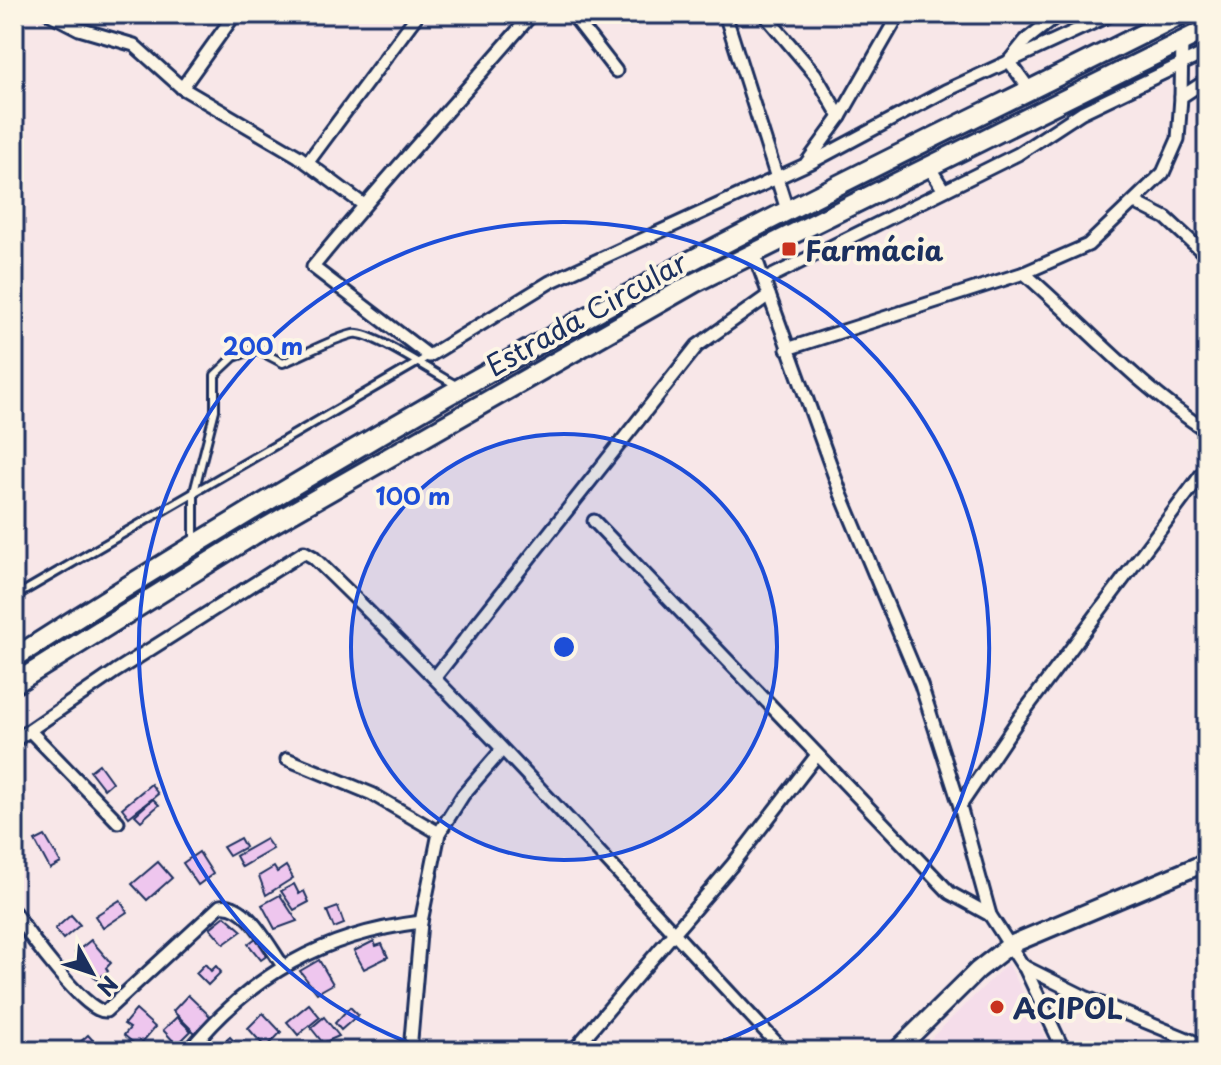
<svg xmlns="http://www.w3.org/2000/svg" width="1221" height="1065" font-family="'Playpen Sans',sans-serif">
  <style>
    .built { fill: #f5ddea }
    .building { fill: #eec6ee; stroke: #1b2f5e; stroke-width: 2 }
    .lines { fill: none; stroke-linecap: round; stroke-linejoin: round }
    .lane-casing { stroke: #1b2f5e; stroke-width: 12 }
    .street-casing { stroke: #1b2f5e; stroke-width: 17 }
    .secondary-casing { stroke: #1b2f5e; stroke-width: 22 }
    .primary-casing { stroke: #1b2f5e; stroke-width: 24 }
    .lane { stroke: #fcf5e5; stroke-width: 6 }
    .street { stroke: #fcf5e5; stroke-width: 11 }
    .secondary { stroke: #fcf5e5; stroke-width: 16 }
    .primary { stroke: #fcf5e5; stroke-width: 18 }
    .ring { fill: none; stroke: #1d4ed8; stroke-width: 4 }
    .poi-dot { fill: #c8321e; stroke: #fcf5e5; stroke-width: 3 }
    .labels { text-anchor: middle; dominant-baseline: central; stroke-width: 8; stroke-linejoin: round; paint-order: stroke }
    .poi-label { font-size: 28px; font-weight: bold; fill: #1b2f5e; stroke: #fcf5e5; text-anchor: start }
    .street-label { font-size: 28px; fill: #1b2f5e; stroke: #fcf5e5 }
    .centre { fill: #1d4ed8; stroke: #fcf5e5; stroke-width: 4 }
    .ring-label { font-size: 24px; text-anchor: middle; font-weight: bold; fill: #1d4ed8; stroke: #fcf5e5; stroke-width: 8; stroke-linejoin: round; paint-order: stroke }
  </style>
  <rect width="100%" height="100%" fill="#f8e7e8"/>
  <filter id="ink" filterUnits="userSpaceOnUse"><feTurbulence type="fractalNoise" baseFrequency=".0125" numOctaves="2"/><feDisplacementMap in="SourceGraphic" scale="16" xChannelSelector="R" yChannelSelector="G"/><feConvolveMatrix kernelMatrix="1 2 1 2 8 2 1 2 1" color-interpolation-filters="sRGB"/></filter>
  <g filter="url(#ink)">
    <polygon class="built" points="1008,963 1053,1051 918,1051"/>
    <g class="building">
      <polygon points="99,764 112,782 104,789 90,771"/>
      <polygon points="151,784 158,794 129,817 122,808"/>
      <polygon points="153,799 159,805 141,821 135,815"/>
      <polygon points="45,836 61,863 50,869 35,841"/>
      <polygon points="240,838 245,847 229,856 223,847"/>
      <polygon points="266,839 273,849 242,867 236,856"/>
      <polygon points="199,852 213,874 198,885 183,863"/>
      <polygon points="158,862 172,878 147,900 132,884"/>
      <polygon points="286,866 293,878 266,895 259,876 274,867 277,872"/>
      <polygon points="294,884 299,894 304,891 309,902 294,910 281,891"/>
      <polygon points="280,895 297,921 275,929 262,905"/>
      <polygon points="120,900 127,912 103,928 95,916"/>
      <polygon points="338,907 344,924 334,928 327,911"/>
      <polygon points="71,915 80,925 63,939 55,929"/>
      <polygon points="225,916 242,931 224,944 210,928"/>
      <polygon points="256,938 268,955 261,960 248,944"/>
      <polygon points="91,940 111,963 106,968 108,971 97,980 75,953"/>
      <polygon points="374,941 376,946 382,944 388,957 364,969 354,951"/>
      <polygon points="319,960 333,984 317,993 300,971"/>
      <polygon points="205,964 211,971 216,966 221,972 208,985 196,973"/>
      <polygon points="188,995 211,1017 196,1034 173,1011"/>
      <polygon points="309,1004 320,1017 298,1035 287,1022"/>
      <polygon points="350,1007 358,1015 341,1030 335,1023"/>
      <polygon points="136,1010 155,1027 138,1047 124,1035 130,1028 124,1024"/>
      <polygon points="263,1013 281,1032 266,1048 248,1028"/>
      <polygon points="177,1017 191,1031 177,1045 163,1030"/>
      <polygon points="324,1017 339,1036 323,1043 311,1028"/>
      <polygon points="88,1035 98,1046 92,1051 84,1051 78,1044"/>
      <polygon points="230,1037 243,1051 215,1051"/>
    </g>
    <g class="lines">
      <g class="lane-casing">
        <g id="lane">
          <path d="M194 543V492L215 410V375L234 357 256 349 283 363C306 354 329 340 353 334 371 330 436 375 458 386"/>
          <polyline points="14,597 429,356"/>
        </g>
      </g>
      <g class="street-casing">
        <g id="street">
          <polyline points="50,14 79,29 134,45 182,88 298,156 364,205"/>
          <path d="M532 14C459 99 384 180 313 267L429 356 550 282 805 165 840 117 899 14"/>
          <polyline points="572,14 616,71"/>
          <polyline points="725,14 788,213"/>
          <polyline points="764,14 815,74 840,117"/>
          <polyline points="182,88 235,14"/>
          <polyline points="1030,90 1009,61 1026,40 1059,14"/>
          <polyline points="1181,97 1182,41"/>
          <polyline points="308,162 418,14"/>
          <polyline points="810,163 945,91 1112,14"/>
          <polyline points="930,168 943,189"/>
          <polyline points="1134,202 1166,218 1207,256"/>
          <polyline points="755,256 841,494 921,685 960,806 990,915 1023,966 1085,997 1207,1047"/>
          <path d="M1024 273C1085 326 1139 387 1207 431"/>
          <polyline points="764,280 1018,154 1082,112 1207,52"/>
          <polyline points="787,349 1024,273 1088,245 1163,173 1178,139 1181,97 1207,80"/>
          <polyline points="594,521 950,893 990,915"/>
          <polyline points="436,676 697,346 769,295"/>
          <polyline points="30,731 118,822"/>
          <path d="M14 741 116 671 304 552 313 557C477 715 628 885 784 1051"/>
          <polyline points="287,759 372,794 439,833"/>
          <polyline points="960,806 1020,717 1207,467"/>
          <path d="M14 912C27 932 85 1014 106 1011L220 906C247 901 269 947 283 966"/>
          <polyline points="1024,966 1064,1051"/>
          <path d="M189 1051C251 975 323 934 421 922"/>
          <polyline points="410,1051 421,922 439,833 463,795 501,751"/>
          <polyline points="573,1051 733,864 817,755"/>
        </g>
      </g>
      <g class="secondary-casing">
        <polyline id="secondary" points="896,1051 978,970 1010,945 1207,862"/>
      </g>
      <g class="primary-casing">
        <g id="primary">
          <path d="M14 658C231 519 452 389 679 267 844 179 1014 99 1182 14"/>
          <polyline points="14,684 253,535 694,283 1207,29"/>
        </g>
      </g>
      <use href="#lane" class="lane"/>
      <use href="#street" class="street"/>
      <use href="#secondary" class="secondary"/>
      <use href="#primary" class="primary"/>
    </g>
  </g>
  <circle cx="564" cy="647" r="213" fill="#1d4ed8" fill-opacity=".12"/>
  <g class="ring">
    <circle cx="564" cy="647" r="213"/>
    <path d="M429 1050A425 425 0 1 1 699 1050"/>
  </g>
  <g class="poi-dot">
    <rect x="781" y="241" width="16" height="16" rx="4"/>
    <circle cx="997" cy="1007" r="8"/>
  </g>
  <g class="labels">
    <g class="poi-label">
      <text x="805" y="249">Farmácia</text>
      <text x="1013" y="1007">ACIPOL</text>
    </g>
    <g class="street-label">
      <text transform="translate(586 313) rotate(-29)">Estrada Circular</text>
    </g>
  </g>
  <circle cx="564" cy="647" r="12" class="centre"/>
  <g class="ring-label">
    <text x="263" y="355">200 m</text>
    <text x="413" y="505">100 m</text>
  </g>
  <rect width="1221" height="1065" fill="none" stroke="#fcf5e5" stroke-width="48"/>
  <rect x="24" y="24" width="1173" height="1017" fill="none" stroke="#1b2f5e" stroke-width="3" filter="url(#ink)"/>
  <g transform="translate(92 973) rotate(130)" stroke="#fcf5e5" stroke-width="6" paint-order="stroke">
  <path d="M0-6L14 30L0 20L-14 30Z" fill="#1b2f5e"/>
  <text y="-12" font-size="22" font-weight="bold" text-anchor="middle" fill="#1b2f5e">N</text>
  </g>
</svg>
